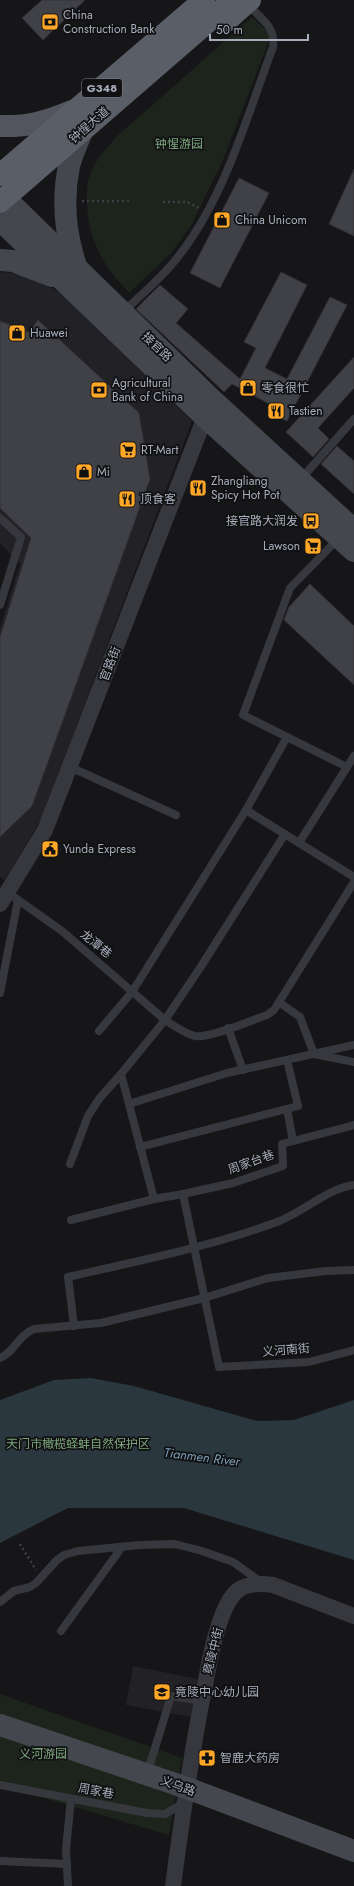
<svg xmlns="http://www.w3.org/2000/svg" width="354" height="1886" font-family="Jost,'Noto Sans SC',sans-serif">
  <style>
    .built { fill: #222226 }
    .green { fill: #1c241c }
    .water { fill: #2b373e }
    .building { fill: #404146; stroke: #303035 }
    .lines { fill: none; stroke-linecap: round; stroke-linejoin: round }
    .path { stroke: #3d3f45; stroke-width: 2.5; stroke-dasharray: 2 3; stroke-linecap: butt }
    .service { stroke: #37383e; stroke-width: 8 }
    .minor { stroke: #37383e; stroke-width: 16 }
    .secondary { stroke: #45474e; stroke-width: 22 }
    .primary { stroke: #52555d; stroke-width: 22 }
    .trunk { stroke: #5a5e66; stroke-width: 22 }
    .labels { text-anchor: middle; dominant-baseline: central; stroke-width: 3.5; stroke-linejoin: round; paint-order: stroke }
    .shield { fill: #111113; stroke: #7a7f88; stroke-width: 1 }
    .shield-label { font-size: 11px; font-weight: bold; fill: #a7aeba }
    .poi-label { font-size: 12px; fill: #a7aeba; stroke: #111113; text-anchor: start }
    .street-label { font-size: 12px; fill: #a7aeba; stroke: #111113 }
    .park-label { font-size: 12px; fill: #7ca67c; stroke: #111113 }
    .water-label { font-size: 13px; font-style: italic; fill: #7b9fb8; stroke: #111113 }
  </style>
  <rect width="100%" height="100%" fill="#161618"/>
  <g class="built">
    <polygon points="0,272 18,274 44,283 61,294 192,421 41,819 5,880 0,877 0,628 20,564 0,543"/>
    <polygon points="133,1666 198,1679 191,1717 126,1705"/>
  </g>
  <g class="green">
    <path d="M252 17 269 33 270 38 223 160 191 226 171 253 129 293C104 267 88 240 87 203 87 193 86 184 90 175 95 160 106 149 116 137Z"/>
    <polygon points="0,1694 182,1758 169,1835 0,1785"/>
  </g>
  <polygon class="water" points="91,1378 134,1386 257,1421 294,1420 354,1400 354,1560 184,1508 68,1508 0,1543 0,1400 54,1380"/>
  <g class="building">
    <polygon points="42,0 85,0 43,40 22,18"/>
    <polygon points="354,169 354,236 329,224"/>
    <polygon points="239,178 269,193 220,288 190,273"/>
    <polygon points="281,272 307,285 265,368 287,379 330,297 347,305 287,421 270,413 273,406 232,384 224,392 136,309 160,285 188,309 176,323 240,379 256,348 244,342"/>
    <polygon points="38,320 139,413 150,479 32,806 0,837 0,637 31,538 0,508 0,321 29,332"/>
    <polygon points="354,357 354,388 318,428 329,439 313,457 286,432"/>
    <polygon points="337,446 354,461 354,494 321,464"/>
    <polygon points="310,584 354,626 354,685 284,620 289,607"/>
  </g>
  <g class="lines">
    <g class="path">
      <polyline points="82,201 130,201"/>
      <polyline points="163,202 187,202 199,208"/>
      <polyline points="20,1544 36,1570"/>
    </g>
    <g class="service">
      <path d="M123 312C143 293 165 275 181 253 226 194 247 116 273 47 276 26 260 18 247 4"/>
      <polyline points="300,480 354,419"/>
      <polyline points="0,518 21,537 0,605"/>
      <polyline points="339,538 290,588 243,715 347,767"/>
      <polyline points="70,767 176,815"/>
      <polyline points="246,810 354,877"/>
      <polyline points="285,834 200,968 165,1020 121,1074 154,1199 183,1194 219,1367 309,1362 354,1350"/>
      <polyline points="299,843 354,756"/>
      <path d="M7 892 62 931 165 1020C175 1026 183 1033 195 1036 209 1039 252 1020 267 1015L274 1010 354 882"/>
      <polyline points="0,993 18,900"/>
      <polyline points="280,1003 300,1017 314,1054 354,1062"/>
      <polyline points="228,1028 243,1070"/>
      <polyline points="99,1031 132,992 246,810 287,737"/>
      <polyline points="129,1104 227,1073 354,1045"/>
      <polyline points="287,1109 293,1141"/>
      <polyline points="140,1147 298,1106 287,1060"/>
      <polyline points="70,1164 88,1116 99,1099 121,1074"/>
      <polyline points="183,1194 233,1183 283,1166 282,1144 354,1125"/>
      <polyline points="71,1220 154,1199"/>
      <path d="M74 1326 68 1277C138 1261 209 1247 277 1222 304 1212 326 1189 354 1185"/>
      <path d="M0 1358C15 1352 17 1336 34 1329L101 1323 204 1298 268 1278 326 1271 354 1270"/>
      <polyline points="0,1602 14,1591 30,1587 36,1583 57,1560 64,1555 78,1551 140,1545 175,1544 202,1551 233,1562 261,1582"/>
      <polyline points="61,1631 122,1547"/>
      <polyline points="147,1774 171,1696 202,1701"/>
      <polyline points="0,1785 147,1813 165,1814 184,1803"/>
      <polyline points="0,1861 67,1864"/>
      <polyline points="68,1886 66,1849 71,1799"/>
    </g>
    <g class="minor">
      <polyline points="0,904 45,830 52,812 205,417"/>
      <path d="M173 1886C182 1817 192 1748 206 1680 210 1657 219 1611 234 1594 243 1583 261 1583 273 1585L354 1616"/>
    </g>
    <g class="secondary">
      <polyline points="5,198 206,394 354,530"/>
      <polyline points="0,220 205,417 354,551"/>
      <polyline points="0,260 13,261 52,276"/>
      <path d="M76 266C65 233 62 200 69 166 72 154 78 142 82 131"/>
      <polyline points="0,1725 187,1788 354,1851"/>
    </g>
    <path class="primary" d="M0 126C28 127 46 122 72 111"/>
    <g class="trunk">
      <polyline points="225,22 250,0"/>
      <polyline points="0,175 204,0"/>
      <polyline points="0,202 233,0"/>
    </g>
  </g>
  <defs>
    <g id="bank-square" transform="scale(0.9)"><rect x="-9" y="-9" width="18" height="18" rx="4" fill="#ffa828" stroke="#111113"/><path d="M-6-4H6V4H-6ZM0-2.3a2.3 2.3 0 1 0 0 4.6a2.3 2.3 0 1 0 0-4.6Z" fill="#111"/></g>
    <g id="shop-square" transform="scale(0.9)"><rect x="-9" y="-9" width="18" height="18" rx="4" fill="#ffa828" stroke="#111113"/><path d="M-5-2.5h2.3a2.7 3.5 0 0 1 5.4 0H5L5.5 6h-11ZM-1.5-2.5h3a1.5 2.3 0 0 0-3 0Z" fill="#111"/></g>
    <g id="restaurant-square" transform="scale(0.9)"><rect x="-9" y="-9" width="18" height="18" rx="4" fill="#ffa828" stroke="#111113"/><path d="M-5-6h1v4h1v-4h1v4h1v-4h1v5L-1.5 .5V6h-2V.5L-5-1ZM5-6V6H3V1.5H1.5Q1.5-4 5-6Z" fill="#111"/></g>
    <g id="supermarket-square" transform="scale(0.9)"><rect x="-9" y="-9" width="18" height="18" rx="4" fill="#ffa828" stroke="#111113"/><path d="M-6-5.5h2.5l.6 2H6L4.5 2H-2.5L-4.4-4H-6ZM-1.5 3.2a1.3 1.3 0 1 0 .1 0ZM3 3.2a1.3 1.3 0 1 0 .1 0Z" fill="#111"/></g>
    <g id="bus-square" transform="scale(0.9)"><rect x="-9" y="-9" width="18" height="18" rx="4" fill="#ffa828" stroke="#111113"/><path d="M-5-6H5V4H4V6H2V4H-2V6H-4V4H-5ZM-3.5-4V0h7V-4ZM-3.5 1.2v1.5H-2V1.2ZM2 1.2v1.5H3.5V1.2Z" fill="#111"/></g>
    <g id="civic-square" transform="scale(0.9)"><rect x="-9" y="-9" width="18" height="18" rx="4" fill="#ffa828" stroke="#111113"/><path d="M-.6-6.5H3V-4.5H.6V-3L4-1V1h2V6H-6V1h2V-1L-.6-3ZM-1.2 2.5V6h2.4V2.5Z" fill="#111"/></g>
    <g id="school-square" transform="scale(0.9)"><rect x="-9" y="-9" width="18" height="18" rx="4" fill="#ffa828" stroke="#111113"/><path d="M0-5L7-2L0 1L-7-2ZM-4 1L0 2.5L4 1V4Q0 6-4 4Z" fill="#111"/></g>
    <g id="pharmacy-square" transform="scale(0.9)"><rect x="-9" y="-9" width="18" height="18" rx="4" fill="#ffa828" stroke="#111113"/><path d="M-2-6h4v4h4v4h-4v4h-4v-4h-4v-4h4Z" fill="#111"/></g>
  </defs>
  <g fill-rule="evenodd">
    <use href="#bank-square" x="50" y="22"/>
    <use href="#shop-square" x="222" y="220"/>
    <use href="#shop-square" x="17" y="333"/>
    <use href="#shop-square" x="248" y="388"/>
    <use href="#bank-square" x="99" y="390"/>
    <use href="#restaurant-square" x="276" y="411"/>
    <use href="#supermarket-square" x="128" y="450"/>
    <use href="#shop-square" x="84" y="472"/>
    <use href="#restaurant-square" x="198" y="488"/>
    <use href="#restaurant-square" x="127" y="499"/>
    <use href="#bus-square" x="311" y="521"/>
    <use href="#supermarket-square" x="313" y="546"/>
    <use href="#civic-square" x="50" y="849"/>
    <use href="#school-square" x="162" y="1692"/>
    <use href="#pharmacy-square" x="207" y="1758"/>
  </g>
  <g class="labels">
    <rect class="shield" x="82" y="79" width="40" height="18" rx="3"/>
    <g class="shield-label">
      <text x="102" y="88">G348</text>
    </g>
    <g class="poi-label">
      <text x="63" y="15">China<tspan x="63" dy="14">Construction Bank</tspan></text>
      <text x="235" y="220">China Unicom</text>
      <text x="30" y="333">Huawei</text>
      <text x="112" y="383">Agricultural<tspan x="112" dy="14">Bank of China</tspan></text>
      <text x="261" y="388">零食很忙</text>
      <text x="289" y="411">Tastien</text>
      <text x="141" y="450">RT-Mart</text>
      <text x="97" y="472">Mi</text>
      <text x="211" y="481">Zhangliang<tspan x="211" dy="14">Spicy Hot Pot</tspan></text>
      <text x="140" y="499">顶食客</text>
      <text x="298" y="521" text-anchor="end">接官路大润发</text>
      <text x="300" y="546" text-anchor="end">Lawson</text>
      <text x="63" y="849">Yunda Express</text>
      <text x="175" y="1692">竟陵中心幼儿园</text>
      <text x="220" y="1758">智鹿大药房</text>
    </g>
    <g class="street-label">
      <text transform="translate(89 125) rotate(-41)">钟惺大道</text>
      <text transform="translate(157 347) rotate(44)">接官路</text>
      <text transform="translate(110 664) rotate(-69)">官路街</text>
      <text transform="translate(96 944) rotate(39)">龙潭巷</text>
      <text transform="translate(251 1162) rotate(-20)">周家台巷</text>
      <text transform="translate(286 1350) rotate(-5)">义河南街</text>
      <text transform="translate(213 1651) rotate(-76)">竟陵中街</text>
      <text transform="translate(178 1786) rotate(20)">义乌路</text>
      <text transform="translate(96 1791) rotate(11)">周家巷</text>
    </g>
    <g class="park-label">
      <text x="179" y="144">钟惺游园</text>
      <text x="78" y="1444">天门市橄榄蛏蚌自然保护区</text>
      <text x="43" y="1754">义河游园</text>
    </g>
    <g class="water-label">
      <text transform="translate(202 1457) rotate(7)">Tianmen River</text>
    </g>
  </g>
  <path d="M210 34v6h98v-6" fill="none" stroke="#a7aeba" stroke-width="2"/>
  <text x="216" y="34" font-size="12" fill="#a7aeba" stroke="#111113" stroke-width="3" paint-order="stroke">50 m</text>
</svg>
